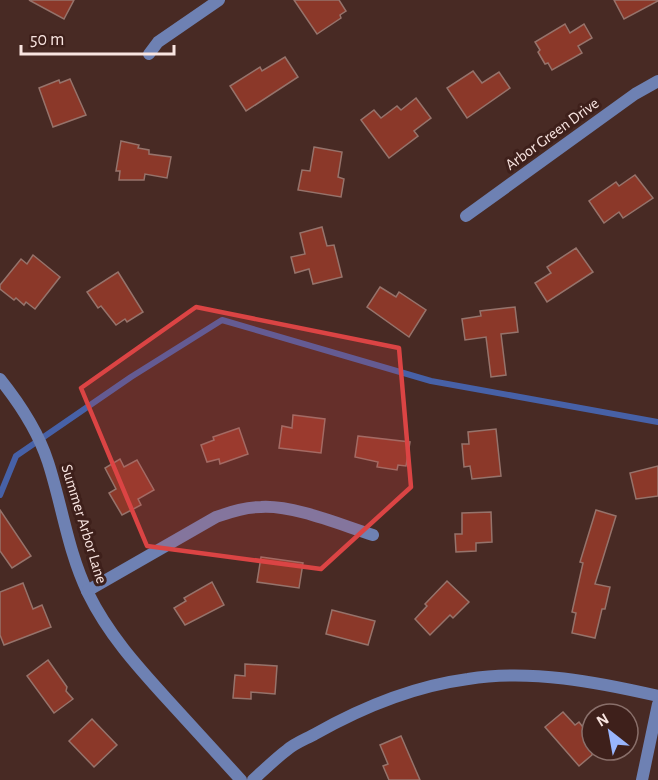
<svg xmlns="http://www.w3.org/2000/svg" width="658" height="780" font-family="'Alegreya Sans',sans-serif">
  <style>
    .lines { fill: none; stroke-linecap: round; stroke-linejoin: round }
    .stream { stroke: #4761a7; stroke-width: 6 }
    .building { fill: #8b3829; stroke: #96736b; stroke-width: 1.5 }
    .street { stroke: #6e81b3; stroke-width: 12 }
    .marked { fill: #db4444; fill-opacity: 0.2; stroke: #db4444; stroke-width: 4.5; stroke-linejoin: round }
    .labels { text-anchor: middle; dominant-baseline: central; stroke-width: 6; stroke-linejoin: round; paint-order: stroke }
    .street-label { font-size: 16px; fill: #f9e5e1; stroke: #3e201b }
  </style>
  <rect width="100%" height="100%" fill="#482a24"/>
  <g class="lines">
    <polyline class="stream" points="0,495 16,456 131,377 222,320 431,381 658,422"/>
  </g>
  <g class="building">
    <polygon points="29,0 74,0 64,19"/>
    <polygon points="294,0 339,0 346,11 340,15 341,18 317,34"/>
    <polygon points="614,0 658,0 658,1 624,19"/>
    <polygon points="565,24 570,33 584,24 592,38 578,46 582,53 552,70 548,63 545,64 538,52 540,50 535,42"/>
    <polygon points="285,57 298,77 246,111 230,86 260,67 262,71"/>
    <polygon points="473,71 482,83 499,72 510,88 467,118 447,88"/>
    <polygon points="70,79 86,115 53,127 39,88 59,80 60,83"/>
    <polygon points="416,98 431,118 414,131 418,136 389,158 361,120 374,110 381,118 397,106 401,110"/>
    <polygon points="121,141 139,145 138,148 149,150 149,154 171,157 167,178 145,174 144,180 119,180 120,171 116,171"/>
    <polygon points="314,147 342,152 338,177 344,179 341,197 298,190 302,170 310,171"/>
    <polygon points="635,175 653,198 623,218 619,212 604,223 589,201 616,182 619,186"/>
    <polygon points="322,227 327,246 334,245 342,277 313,284 309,269 295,273 291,257 305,254 300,233"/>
    <polygon points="576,248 593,272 547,302 535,283 551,273 547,267"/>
    <polygon points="33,255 60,277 35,309 26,302 24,305 16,298 14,300 0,289 0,285 21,259 27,264"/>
    <polygon points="118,272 143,312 127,322 125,319 116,325 101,306 98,308 87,292"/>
    <polygon points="380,287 396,297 399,292 426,310 409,337 367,307"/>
    <polygon points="515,307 518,332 501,334 506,375 491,377 486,337 465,340 462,319 481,316 480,311"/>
    <polygon points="293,415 325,419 321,453 279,448 282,426 292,428"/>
    <polygon points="239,428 248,454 220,464 219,459 207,462 201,445 214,440 213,437"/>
    <polygon points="496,429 501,476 472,479 470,466 464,467 462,444 469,444 468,432"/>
    <polygon points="358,436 410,442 406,466 398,465 397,470 377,467 378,462 355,457"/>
    <polygon points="120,459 124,467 137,460 154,490 138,499 141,505 122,515 109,493 116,489 105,468"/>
    <polygon points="658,466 658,496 636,499 630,473"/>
    <polygon points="0,510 31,556 12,568 0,551"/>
    <polygon points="596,510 616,516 595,584 610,587 605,609 602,609 595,638 572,633 576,613 572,612 583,563 580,562"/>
    <polygon points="491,512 492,542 476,543 476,551 456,552 455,534 462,534 462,513"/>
    <polygon points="261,557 303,563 299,588 257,582"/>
    <polygon points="447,581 469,602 453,618 450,615 430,635 415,619 427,606 425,604"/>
    <polygon points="212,582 224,605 185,625 174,608 186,601 184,598"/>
    <polygon points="23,583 33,609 42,605 51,627 4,645 0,635 0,592"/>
    <polygon points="332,610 375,621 368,645 326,634"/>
    <polygon points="48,660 67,687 66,691 73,699 54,713 27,676"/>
    <polygon points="245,664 277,666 275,694 251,692 251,699 233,698 235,675 245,676"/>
    <polygon points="563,712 575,725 579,722 592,739 592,755 579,766 545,727"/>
    <polygon points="92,719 117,745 94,767 69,741"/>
    <polygon points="401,736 420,780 389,780 383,766 388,764 380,745"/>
  </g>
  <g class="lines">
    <g class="street">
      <polyline points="149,54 158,42 219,0"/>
      <polyline points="466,216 635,94 658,81"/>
      <path d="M0 379C20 404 38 431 48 462 62 505 68 552 88 593 108 634 137 666 167 699 192 726 216 753 241 780"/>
      <path d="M87 591 216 517C231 512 245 507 261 507 294 505 341 525 373 535"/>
      <path d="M253 780C264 770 275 759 287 750 295 743 306 739 315 734 361 708 415 686 468 679 531 669 597 682 658 696"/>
      <polyline points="642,780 658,704"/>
    </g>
  </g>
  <path class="marked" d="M196 307 399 348 411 487 321 569 147 546 81 388Z"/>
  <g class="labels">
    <g class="street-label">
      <text transform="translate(552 134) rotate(-36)">Arbor Green Drive</text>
      <text transform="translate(84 524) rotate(73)">Summer Arbor Lane</text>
    </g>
  </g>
  <g transform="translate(610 732) rotate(329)"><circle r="28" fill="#3e201b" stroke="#896f6a" stroke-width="1.5"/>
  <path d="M0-4.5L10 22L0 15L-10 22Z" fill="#99b5fd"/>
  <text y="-9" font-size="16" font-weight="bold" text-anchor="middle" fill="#f9e5e1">N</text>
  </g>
  <path d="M21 45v9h153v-9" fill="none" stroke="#f9e5e1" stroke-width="3"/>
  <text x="30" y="45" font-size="18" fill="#f9e5e1" stroke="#3e201b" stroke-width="4.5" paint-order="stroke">50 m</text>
</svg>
